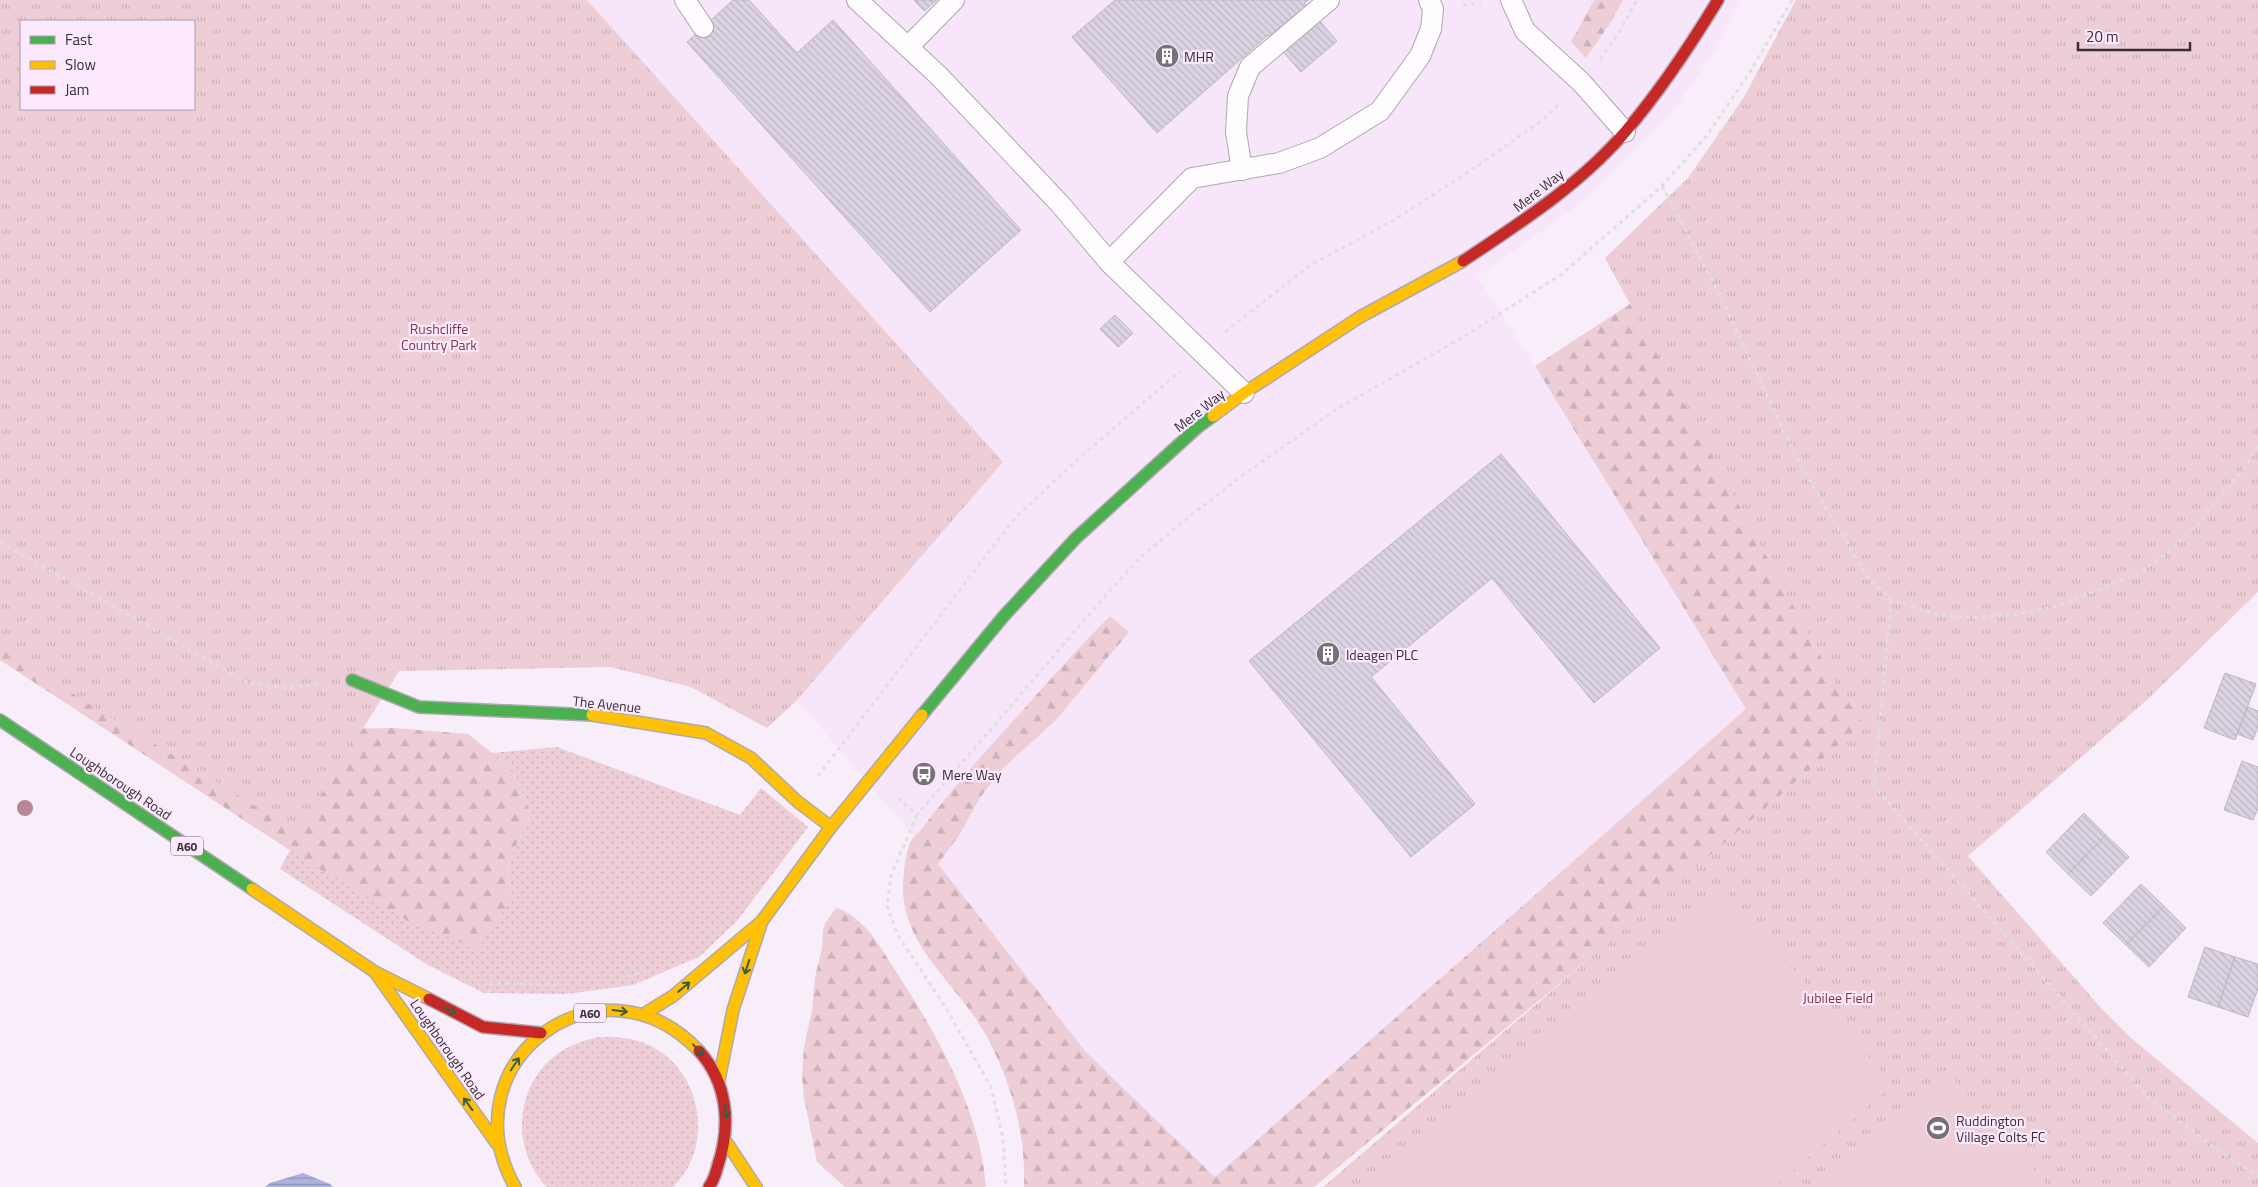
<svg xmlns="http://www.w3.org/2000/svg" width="2258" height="1187" font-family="'Titillium Web',sans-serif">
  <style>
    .built { fill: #f7e5f9 }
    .grass { fill: url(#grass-dots) }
    .forest { fill: url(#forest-firs) }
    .park { fill: url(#park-tufts); fill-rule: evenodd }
    .pitch { fill: #edced7 }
    .water { fill: url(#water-rules) }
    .building { fill: url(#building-back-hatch); stroke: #bdb7c0 }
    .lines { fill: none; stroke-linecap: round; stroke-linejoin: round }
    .lane-casing { stroke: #afa8b0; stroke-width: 22 }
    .fast-casing { stroke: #afa8b0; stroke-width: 14 }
    .slow-casing { stroke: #afa8b0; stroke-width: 14 }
    .jam-casing { stroke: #afa8b0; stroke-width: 14 }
    .path { stroke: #e1dee1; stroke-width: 3; stroke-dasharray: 4 4; stroke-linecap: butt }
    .lane { stroke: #fefcfe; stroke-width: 20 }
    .fast { stroke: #4caf50; stroke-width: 11 }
    .slow { stroke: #ffc107; stroke-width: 11 }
    .jam { stroke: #c62828; stroke-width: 11 }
    .tree { fill: #b88795 }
    .oneway { stroke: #3d5b3f }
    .labels { text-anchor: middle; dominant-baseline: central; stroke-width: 4.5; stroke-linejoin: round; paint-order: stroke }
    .shield { fill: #fce9fe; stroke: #716672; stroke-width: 1 }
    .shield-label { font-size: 12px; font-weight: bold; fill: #352e36 }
    .poi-label { font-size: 14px; fill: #352e36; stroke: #fce9fe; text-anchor: start }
    .street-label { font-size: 14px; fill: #352e36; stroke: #fce9fe }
    .park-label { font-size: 14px; fill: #833344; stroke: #fce9fe }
  </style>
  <defs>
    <pattern id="grass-dots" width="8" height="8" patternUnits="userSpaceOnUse" patternTransform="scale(1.25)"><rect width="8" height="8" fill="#edced7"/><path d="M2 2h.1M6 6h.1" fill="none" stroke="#ccb1b9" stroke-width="1.8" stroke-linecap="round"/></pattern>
    <pattern id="forest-firs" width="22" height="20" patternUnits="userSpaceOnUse" patternTransform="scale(1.25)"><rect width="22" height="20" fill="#edced7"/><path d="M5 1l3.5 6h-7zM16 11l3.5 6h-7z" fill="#ccb1b9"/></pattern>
    <pattern id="park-tufts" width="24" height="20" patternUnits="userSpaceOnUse" patternTransform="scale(1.25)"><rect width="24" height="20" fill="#edced7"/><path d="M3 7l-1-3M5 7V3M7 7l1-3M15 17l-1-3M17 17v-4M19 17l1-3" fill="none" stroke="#ccb1b9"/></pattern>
    <pattern id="water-rules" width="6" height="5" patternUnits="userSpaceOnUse" patternTransform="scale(1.25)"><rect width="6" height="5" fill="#aeb3dc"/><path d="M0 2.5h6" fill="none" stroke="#8e92b3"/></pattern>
    <pattern id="building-back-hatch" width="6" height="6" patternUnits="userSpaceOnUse" patternTransform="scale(1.25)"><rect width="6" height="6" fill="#dbd3e2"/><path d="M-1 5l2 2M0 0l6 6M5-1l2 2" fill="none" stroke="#bdb5c2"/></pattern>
  </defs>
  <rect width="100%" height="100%" fill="#f8eef9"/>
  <polygon class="built" points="587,0 1741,0 1715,52 1669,116 1581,203 1477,277 1535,366 1747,709 1215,1177 1086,1052 938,864 797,700 1003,462"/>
  <g class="grass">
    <polygon points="557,747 740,815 761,788 808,827 737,921 699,957 633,985 567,994 484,993 426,964 280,869 290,850 303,859 511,899 508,863 531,814 512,769 492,753"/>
    <path d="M598 1037C614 1037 629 1037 644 1043 701 1065 717 1145 673 1187H547C511 1150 514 1087 556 1055 569 1045 583 1041 598 1037Z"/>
  </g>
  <g class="forest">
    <polygon points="1594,0 1623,0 1609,25 1586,58 1571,42"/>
    <path d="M1685 268 1861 620 1867 746 1857 737 1314 1187H1024C1026 1135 1012 1085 988 1039 958 981 894 945 904 872 905 862 907 848 912 839 914 836 918 834 920 831 946 797 973 765 1002 733 1038 694 1072 654 1110 616L1129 632 1056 720 1001 770 979 799 960 834 938 864 1086 1052 1215 1177 1746 709 1535 366Z"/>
    <polygon points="0,588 281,730 393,728 468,734 512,769 531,814 508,863 511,899 478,949 411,923 303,859 0,660"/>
    <path d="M836 908C864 916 880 947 895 970 937 1034 980 1110 986 1187H845L817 1162 804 1098 802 1076 804 1047 812 1010 815 977 822 948 823 930 826 922Z"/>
  </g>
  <g class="park">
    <path d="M0 0H587L1003 462 797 700 767 728 691 687 610 667 399 671 298 832 0 649ZM21 21H194V109H21Z"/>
    <polygon points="1796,0 2258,0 2258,592 2149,698 1968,856 2101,1008 2131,1038 2258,1143 2258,1187 1323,1187 1863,724 1834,681 1605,258 1688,178 1744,97"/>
  </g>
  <g class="pitch">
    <polygon points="1722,887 1893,1085 1774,1187 1374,1187"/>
    <polygon points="1946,1070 2049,1187 1812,1187"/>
  </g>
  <polygon class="water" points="303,1173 330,1184 333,1187 265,1187 270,1183"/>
  <g class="building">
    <polygon points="733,0 749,0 797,53 833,20 1021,230 930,312 687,42"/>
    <polygon points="914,0 937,0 924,11"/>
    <polygon points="1115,0 1308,0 1304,3 1337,41 1301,72 1268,35 1157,133 1072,37"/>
    <polygon points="1115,315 1133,333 1118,347 1100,329"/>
    <polygon points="1501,454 1660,648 1594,703 1492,578 1371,677 1475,804 1411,857 1249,661"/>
    <polygon points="2225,673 2256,684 2235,740 2204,728"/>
    <polygon points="2248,707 2258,711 2258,727 2253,740 2237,734"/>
    <polygon points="2242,761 2258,767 2258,808 2253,820 2224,810"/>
    <polygon points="2084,813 2106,835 2068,874 2046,852"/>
    <polygon points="2106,835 2129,857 2091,896 2068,874"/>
    <polygon points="2141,884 2164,906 2126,945 2103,923"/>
    <polygon points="2164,906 2186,928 2149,967 2126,945"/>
    <polygon points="2205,947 2235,957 2218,1007 2188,997"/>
    <polygon points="2235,957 2258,964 2258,988 2248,1017 2218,1007"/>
  </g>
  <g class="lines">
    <g class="lane-casing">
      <g id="lane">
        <polyline points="685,0 703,27"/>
        <polyline points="857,0 939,76 1060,204 1109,262 1244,393"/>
        <polyline points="1511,0 1525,31 1581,82 1625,132"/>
        <polyline points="908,47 954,0"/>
        <polyline points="1242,170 1236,132 1238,96 1250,67 1329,0"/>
        <polyline points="1109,262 1192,178 1279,163 1320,148 1380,111 1420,56 1431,29 1433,9 1429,0"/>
      </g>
    </g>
    <g class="fast-casing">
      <g id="fast">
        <polyline points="352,680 419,707 592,715"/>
        <polyline points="922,715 1003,617 1076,538 1198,427 1213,416"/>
        <polyline points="0,720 252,889"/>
      </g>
    </g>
    <g class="slow-casing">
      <g id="slow">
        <polyline points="1213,416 1244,393 1360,317 1463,261"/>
        <polyline points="592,715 706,733 751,758 798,802 831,827"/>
        <polyline points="252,889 375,972 429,999"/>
        <polyline points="377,975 497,1144"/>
        <polyline points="644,1014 673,996 762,921 831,827 922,715"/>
        <polyline points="719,1080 733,1010 762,921"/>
        <polyline points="727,1143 756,1187"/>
        <path d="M515 1187C445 1061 601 947 699 1051"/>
      </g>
    </g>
    <g class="jam-casing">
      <g id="jam">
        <path d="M1463 261C1520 223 1581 184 1626 131 1661 90 1690 46 1718 0"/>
        <polyline points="429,999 483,1027 541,1033"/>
        <path d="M699 1051C728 1083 731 1126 718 1165 716 1173 714 1180 709 1187"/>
      </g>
    </g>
    <g class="path">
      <polyline points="1463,5 1481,3"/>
      <polyline points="1600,59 1617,36 1637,0"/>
      <polyline points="1662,186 1714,283 1795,455 1867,577 1891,600 1936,614 1972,618 2019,614 2058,606 2135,575 2168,553 2197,524 2246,466 2258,444"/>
      <polyline points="1225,332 1309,266 1394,220 1470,171 1544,119 1561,102"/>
      <polyline points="0,542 248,683 285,688 315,684 318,681"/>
      <polyline points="1891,600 1874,786 2149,1098 2218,1150 2258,1177"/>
      <polyline points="818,776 1014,519 1077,460 1180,371"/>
      <polyline points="898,798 917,815 1113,587 1142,556 1180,524 1243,475 1337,409 1465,336 1562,274 1662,186 1705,138 1750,72 1792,0"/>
      <polyline points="917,815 891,875 887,905 897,934 946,1008 991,1087 1003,1138 1006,1187"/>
      <polyline points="627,976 645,972"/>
      <polyline points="489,993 491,983 557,985"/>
    </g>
    <use href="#lane" class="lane"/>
    <use href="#fast" class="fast"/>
    <use href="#slow" class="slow"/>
    <use href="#jam" class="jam"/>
  </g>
  <circle class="tree" cx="25" cy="808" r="8"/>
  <defs><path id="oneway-shaft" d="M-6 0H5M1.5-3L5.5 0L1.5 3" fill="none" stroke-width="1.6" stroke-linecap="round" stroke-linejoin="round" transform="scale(1.25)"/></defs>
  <g class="oneway">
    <use href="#oneway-shaft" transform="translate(747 967) rotate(108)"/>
    <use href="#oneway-shaft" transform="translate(684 987) rotate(-40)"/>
    <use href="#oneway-shaft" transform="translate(449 1010) rotate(27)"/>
    <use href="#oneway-shaft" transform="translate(620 1011) rotate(7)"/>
    <use href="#oneway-shaft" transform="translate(698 1050) rotate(48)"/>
    <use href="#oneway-shaft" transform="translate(515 1064) rotate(-57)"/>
    <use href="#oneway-shaft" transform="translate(468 1104) rotate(-126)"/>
    <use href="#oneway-shaft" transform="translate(726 1111) rotate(83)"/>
  </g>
  <defs>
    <g id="building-disc" transform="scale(1.25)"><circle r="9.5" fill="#79717a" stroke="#fce9fe"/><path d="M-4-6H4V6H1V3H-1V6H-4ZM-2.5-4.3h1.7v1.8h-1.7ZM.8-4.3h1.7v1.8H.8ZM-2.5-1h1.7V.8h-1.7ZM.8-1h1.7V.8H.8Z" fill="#fff"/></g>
    <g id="bus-disc" transform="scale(1.25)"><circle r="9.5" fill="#79717a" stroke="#fce9fe"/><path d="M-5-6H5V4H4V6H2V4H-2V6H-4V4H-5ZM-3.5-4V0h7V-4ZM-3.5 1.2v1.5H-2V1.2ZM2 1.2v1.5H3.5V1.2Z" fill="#fff"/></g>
    <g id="stadium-disc" transform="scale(1.25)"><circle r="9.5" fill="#79717a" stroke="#fce9fe"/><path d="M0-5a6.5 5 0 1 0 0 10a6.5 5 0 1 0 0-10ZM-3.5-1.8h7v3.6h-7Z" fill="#fff"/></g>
  </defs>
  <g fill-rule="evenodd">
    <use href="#building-disc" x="1167" y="56"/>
    <use href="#building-disc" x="1328" y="654"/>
    <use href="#bus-disc" x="924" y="774"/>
    <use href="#stadium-disc" x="1938" y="1128"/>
  </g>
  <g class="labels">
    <g class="shield">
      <rect x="171" y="836.5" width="32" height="19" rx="4"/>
      <rect x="574" y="1003.5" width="32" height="19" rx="4"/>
    </g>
    <g class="shield-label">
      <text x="187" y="846">A60</text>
      <text x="590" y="1013">A60</text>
    </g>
    <g class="poi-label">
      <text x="1184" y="56">MHR</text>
      <text x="1346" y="654">Ideagen PLC</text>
      <text x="942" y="774">Mere Way</text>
      <text x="1956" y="1120">Ruddington<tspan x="1956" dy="16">Village Colts FC</tspan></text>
    </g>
    <g class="street-label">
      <text transform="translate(1538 190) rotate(-38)">Mere Way</text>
      <text transform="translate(1199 410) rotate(-38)">Mere Way</text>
      <text transform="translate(607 704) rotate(6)">The Avenue</text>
      <text transform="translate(121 783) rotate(34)">Loughborough Road</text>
      <text transform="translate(448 1049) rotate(55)">Loughborough Road</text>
    </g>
    <g class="park-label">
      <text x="439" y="328">Rushcliffe<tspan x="439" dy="16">Country Park</tspan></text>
      <text x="1838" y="997">Jubilee Field</text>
    </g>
  </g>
  <rect x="20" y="20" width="175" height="90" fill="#fce9fe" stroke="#ac9eae"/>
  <rect x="30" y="36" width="25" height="8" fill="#4caf50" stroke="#ac9eae"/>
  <text x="65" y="45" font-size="15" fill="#352e36">Fast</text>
  <rect x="30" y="61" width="25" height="8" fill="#ffc107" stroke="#ac9eae"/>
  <text x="65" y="70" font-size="15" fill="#352e36">Slow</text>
  <rect x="30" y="86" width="25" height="8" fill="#c62828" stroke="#ac9eae"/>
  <text x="65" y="95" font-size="15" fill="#352e36">Jam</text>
  <path d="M2078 42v8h112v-8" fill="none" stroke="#352e36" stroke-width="2.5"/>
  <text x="2086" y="42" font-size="15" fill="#352e36" stroke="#fce9fe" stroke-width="4" paint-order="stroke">20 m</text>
</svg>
